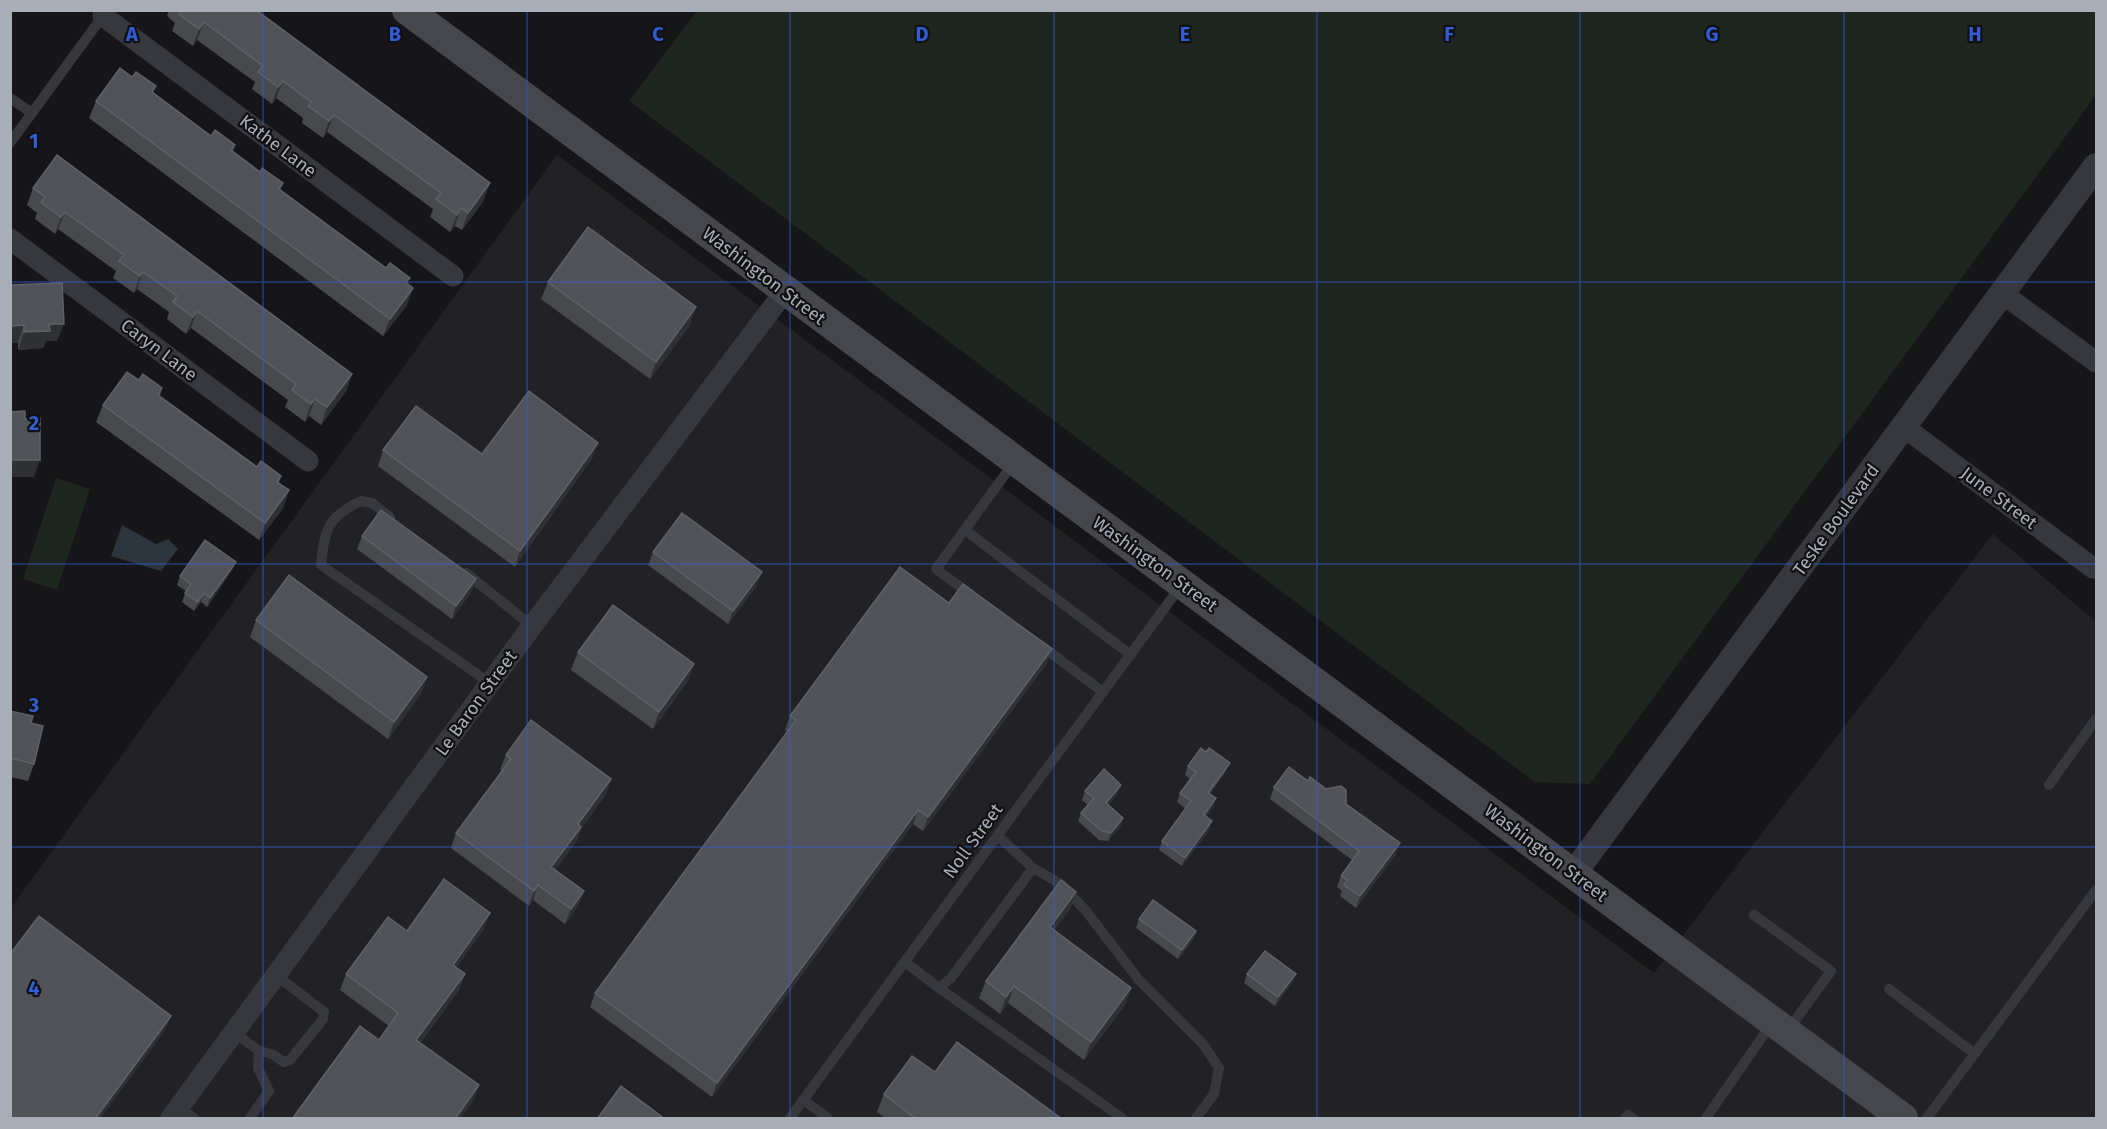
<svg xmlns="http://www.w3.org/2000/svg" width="2107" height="1129" font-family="'Fira Sans',sans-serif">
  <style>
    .built { fill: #222225 }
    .green { fill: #1e261f }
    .water { fill: #2c353c }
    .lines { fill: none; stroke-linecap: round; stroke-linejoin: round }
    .service { stroke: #37383d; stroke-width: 10 }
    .minor { stroke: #37383d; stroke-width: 21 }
    .tertiary { stroke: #37383d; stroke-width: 26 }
    .secondary { stroke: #45474d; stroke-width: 30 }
    .wall { fill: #47494d }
    .shaded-wall { fill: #2f3033 }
    .building { fill: #525359; stroke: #5f6168; stroke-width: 1.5 }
    .grid { fill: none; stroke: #325cd3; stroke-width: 1.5; stroke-opacity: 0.55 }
    .labels { text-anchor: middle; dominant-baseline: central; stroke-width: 4.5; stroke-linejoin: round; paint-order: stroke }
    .street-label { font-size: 18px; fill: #a8adb8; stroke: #111113 }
    .grid-label { font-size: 20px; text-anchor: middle; font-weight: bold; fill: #325cd3; stroke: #111113; stroke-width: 4.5; stroke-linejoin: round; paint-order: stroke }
  </style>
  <rect width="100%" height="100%" fill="#161618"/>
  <polygon class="built" points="557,155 1654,973 1993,534 2096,622 2096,1118 11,1118 11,908"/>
  <g class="green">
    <polygon points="697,11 2096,11 2096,95 1590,784 1535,782 629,101"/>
    <polygon points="56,478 90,489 57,590 23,579"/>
  </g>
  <polygon class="water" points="122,525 156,544 168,539 178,549 161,571 111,556"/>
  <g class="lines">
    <g class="service">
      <polyline points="10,98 32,113"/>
      <polyline points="10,143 105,13"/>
      <path d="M390 517 372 503 361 501C327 517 325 529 321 565L490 683"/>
      <polyline points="965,530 1131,655"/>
      <polyline points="466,573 532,626"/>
      <polyline points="970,594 936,569 1015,461"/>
      <polyline points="1039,644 1103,692"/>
      <polyline points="2049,785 2096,719"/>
      <polyline points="1033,868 1061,884 1086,911 1139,980 1203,1044 1219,1068 1214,1094 1196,1118"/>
      <polyline points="1754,915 1831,971 1788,1030"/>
      <polyline points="905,962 939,988 951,978 1033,868 998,836"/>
      <polyline points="939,988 1122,1118"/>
      <polyline points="1889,989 1975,1054"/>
      <polyline points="234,1032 259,1051 272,1054 284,1062 290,1060 323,1019 324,1012 276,975"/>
      <polyline points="803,1100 828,1118"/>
      <polyline points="179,1108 194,1118"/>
      <polyline points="250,1118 269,1091 258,1068 259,1051"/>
      <polyline points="790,1118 1180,587"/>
      <polyline points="1625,1118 1628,1115 1633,1118"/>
      <polyline points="1706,1118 1772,1023"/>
      <polyline points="1927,1118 2096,890"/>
    </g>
    <g class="minor">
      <polyline points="103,16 453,276"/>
      <polyline points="10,239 308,461"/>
      <polyline points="2003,294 2096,362"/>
      <polyline points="1904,427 2093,568"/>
      <polyline points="171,1118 532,626 785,291"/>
    </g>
    <polyline class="tertiary" points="1574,873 2096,166"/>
    <polyline class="secondary" points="407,10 1903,1118"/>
  </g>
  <g class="wall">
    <polygon points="169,10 256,10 484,200 462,230 455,226 450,232 430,217 433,209 327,132 323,138 302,123 303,118 276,98 272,104 252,89 255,82 197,40 193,46 172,31 175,23 167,16"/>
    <polygon points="154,93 211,136 235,145 233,152 260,172 283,183 280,190 408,284 407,305 383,336 89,118 96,101"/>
    <polygon points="33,188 352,374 346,391 321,425 309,416 305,422 285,407 288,400 191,328 186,334 167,319 169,312 137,289 134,293 113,278 116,271 58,229 55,234 35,219 37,213 27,205"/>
    <polygon points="548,282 690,325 650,379 541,299"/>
    <polygon points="10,285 57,341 46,341 43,348 18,350 18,343 10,343"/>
    <polygon points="139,380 162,388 160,396 257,467 281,476 279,483 289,490 283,508 259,540 96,422 103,405"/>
    <polygon points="598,443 592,458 515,567 378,466 383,450 482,454"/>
    <polygon points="362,536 476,579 471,592 452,619 357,549"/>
    <polygon points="653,552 757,585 728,624 648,565"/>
    <polygon points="236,562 232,570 207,607 201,602 194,611 182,602 186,591 177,585 180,576"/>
    <polygon points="949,603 1047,663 923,831 913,824 712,1097 590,1007 595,993 788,732 785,730 790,716"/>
    <polygon points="256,620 427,677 421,694 388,739 250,637"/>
    <polygon points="578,652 694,664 688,681 653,729 571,670"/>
    <polygon points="10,711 31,723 34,764 28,781 10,777"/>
    <polygon points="506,755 611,779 606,794 581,829 576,842 555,870 584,891 578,906 565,924 533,900 529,906 451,848 456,833 502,771 500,770"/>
    <polygon points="1188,766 1226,771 1210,794 1216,798 1213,807 1206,816 1209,830 1182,866 1159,850 1162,841 1186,809 1177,802 1180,793 1190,779 1185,775"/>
    <polygon points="1308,781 1346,804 1396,854 1356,908 1340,896 1342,891 1337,887 1341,876 1352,860 1270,799 1274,787"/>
    <polygon points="1085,791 1118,793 1108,805 1123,818 1120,827 1108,841 1099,840 1078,821 1081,813 1088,805 1082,800"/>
    <polygon points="1076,892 1070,909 1054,930 1131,988 1125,1005 1084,1060 1008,1003 1000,1014 979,998 986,981"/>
    <polygon points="1139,919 1196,931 1193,940 1178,959 1136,928"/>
    <polygon points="484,929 456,967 465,974 459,990 420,1043 479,1085 473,1101 460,1119 292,1119 379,1040 389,1026 340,990 346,974 407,931"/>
    <polygon points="1247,974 1296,974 1292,983 1275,1006 1244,983"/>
    <polygon points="935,1072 1062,1119 887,1119 877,1112 884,1094"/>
  </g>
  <g class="shaded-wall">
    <polygon points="204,22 197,40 193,46 199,29"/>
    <polygon points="283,81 276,98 272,104 278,87"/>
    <polygon points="334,115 327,132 323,138 329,121"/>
    <polygon points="490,183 484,200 462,230 468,213"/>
    <polygon points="461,208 455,226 450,232 457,215"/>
    <polygon points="65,212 58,229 55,234 61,217"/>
    <polygon points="143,272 137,289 134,293 140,276"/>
    <polygon points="413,288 407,305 383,336 390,319"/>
    <polygon points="696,307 690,325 650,379 656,362"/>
    <polygon points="197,311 191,328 186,334 193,317"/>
    <polygon points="49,324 64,324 57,341 46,341 43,348 18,350 24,332"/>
    <polygon points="24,325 18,343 10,343 10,326"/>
    <polygon points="352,374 346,391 321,425 327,407"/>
    <polygon points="315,399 309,416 305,422 311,404"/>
    <polygon points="598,443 592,458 515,567 520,551"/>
    <polygon points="10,460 40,460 34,477 10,477"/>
    <polygon points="289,490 283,508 259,540 265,523"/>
    <polygon points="236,562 232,570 207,607 210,598"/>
    <polygon points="762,572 757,585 728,624 733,611"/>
    <polygon points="476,579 471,592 452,619 456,606"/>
    <polygon points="204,593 201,602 194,611 198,602"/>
    <polygon points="1052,649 1047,663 923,831 928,817"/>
    <polygon points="694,664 688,681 653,729 659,712"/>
    <polygon points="427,677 421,694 388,739 394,722"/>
    <polygon points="1230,763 1226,771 1204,801 1208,793"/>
    <polygon points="611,779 606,794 581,829 576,842 546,883 551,867 578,824"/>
    <polygon points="1121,785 1118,793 1102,811 1106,803"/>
    <polygon points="1216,798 1213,807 1201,824 1204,815"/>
    <polygon points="918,810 913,824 712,1097 717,1083"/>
    <polygon points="1123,818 1120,827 1108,841 1111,833"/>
    <polygon points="1212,821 1209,830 1182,866 1185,858"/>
    <polygon points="1400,843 1396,854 1356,908 1360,896"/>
    <polygon points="538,885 533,900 529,906 534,891"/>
    <polygon points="584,891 578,906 565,924 571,909"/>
    <polygon points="1076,892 1070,909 1043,944 1050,927"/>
    <polygon points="490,913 484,929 447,981 453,965"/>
    <polygon points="1196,931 1193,940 1178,959 1182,950"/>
    <polygon points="465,974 459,990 410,1056 416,1040"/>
    <polygon points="1296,974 1292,983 1275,1006 1278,997"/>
    <polygon points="1014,986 1008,1003 1000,1014 1006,997"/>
    <polygon points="1131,988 1125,1005 1084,1060 1091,1042"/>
    <polygon points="171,1016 166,1029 100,1119 95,1119"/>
    <polygon points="479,1085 473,1101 460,1119 455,1119"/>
  </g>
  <g class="building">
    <polygon points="181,10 256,10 490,183 468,213 461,208 457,215 436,199 441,193 334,115 329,121 308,106 311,102 283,81 278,87 258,72 263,66 204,22 199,29 179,14"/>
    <polygon points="120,68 132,77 136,72 156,86 152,92 211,136 215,130 235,145 231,150 260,172 262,168 283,183 279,189 386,268 390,263 410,278 406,282 413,288 390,319 96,101"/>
    <polygon points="57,155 352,374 327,407 315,399 311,404 292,390 296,384 197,311 193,317 173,302 177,296 143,272 140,276 119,261 124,255 65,212 61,217 41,202 45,197 33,188"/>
    <polygon points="588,227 696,307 656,362 548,282"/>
    <polygon points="62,283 64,324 49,324 50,331 24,332 24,325 10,326 10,285"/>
    <polygon points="127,372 139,380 143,374 162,388 158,395 257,467 261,461 281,476 277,482 289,490 265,523 103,405"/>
    <polygon points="529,391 598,443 520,551 383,450 416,406 482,454"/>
    <polygon points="25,411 25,419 40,418 40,460 10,460 10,412"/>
    <polygon points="381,510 476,579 456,606 362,536"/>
    <polygon points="682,513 762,572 733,611 653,552"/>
    <polygon points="205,540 236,562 210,598 204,593 198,602 185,593 191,584 180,576"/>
    <polygon points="900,567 949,603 963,584 1052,649 928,817 918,810 717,1083 595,993 796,720 790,716"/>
    <polygon points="289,575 427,677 394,722 256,620"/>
    <polygon points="613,605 694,664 659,712 578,652"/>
    <polygon points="10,711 33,716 31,723 43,726 34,764 10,758"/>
    <polygon points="531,720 611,779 578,824 581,827 551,867 584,891 571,909 538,885 534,891 456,833 511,759 506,755"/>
    <polygon points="1201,748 1206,752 1209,748 1230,763 1208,793 1216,798 1204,815 1212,821 1185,858 1162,841 1191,801 1180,793 1196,772 1188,766"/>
    <polygon points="1289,767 1308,781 1310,777 1326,789 1341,786 1346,790 1346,804 1400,843 1360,896 1344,885 1348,880 1341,876 1359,851 1274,787"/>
    <polygon points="1104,769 1121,785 1106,803 1123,818 1111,833 1102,831 1081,813 1094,798 1085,791"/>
    <polygon points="444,879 490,913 453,965 465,974 416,1040 479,1085 455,1119 292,1119 360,1026 379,1040 398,1013 346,974 388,917 407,931"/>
    <polygon points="1061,880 1076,892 1050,927 1131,988 1091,1042 1014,986 1006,997 986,981"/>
    <polygon points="1153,900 1196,931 1182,950 1139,919"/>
    <polygon points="39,916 171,1016 95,1119 10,1119 10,954"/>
    <polygon points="1265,951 1296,974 1278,997 1247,974"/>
    <polygon points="957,1042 1062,1119 916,1119 884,1094 912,1056 935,1072"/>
    <polygon points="621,1086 665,1119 597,1119"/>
  </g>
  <path class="grid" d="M263 10V1118M527 10V1118M790 10V1118M1054 10V1118M1317 10V1118M1580 10V1118M1844 10V1118M10 282H2096M10 564H2096M10 847H2096"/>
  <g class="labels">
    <g class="street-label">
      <text transform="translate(278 146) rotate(37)">Kathe Lane</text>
      <text transform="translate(764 276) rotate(37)">Washington Street</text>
      <text transform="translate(159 350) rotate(37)">Caryn Lane</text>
      <text transform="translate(1999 498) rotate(37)">June Street</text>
      <text transform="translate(1836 520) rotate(-54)">Teske Boulevard</text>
      <text transform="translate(1155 564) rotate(36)">Washington Street</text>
      <text transform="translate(476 703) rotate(-54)">Le Baron Street</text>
      <text transform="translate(973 841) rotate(-54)">Noll Street</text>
      <text transform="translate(1546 853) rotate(37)">Washington Street</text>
    </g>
  </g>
  <g class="grid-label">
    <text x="132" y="41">A</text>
    <text x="395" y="41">B</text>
    <text x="658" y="41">C</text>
    <text x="922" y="41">D</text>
    <text x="1185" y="41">E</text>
    <text x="1449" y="41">F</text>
    <text x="1712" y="41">G</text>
    <text x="1975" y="41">H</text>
    <text x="34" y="148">1</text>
    <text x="34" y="430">2</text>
    <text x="34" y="712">3</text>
    <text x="34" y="995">4</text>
  </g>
  <rect width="2107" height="1129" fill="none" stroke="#a8adb8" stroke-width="24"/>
</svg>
